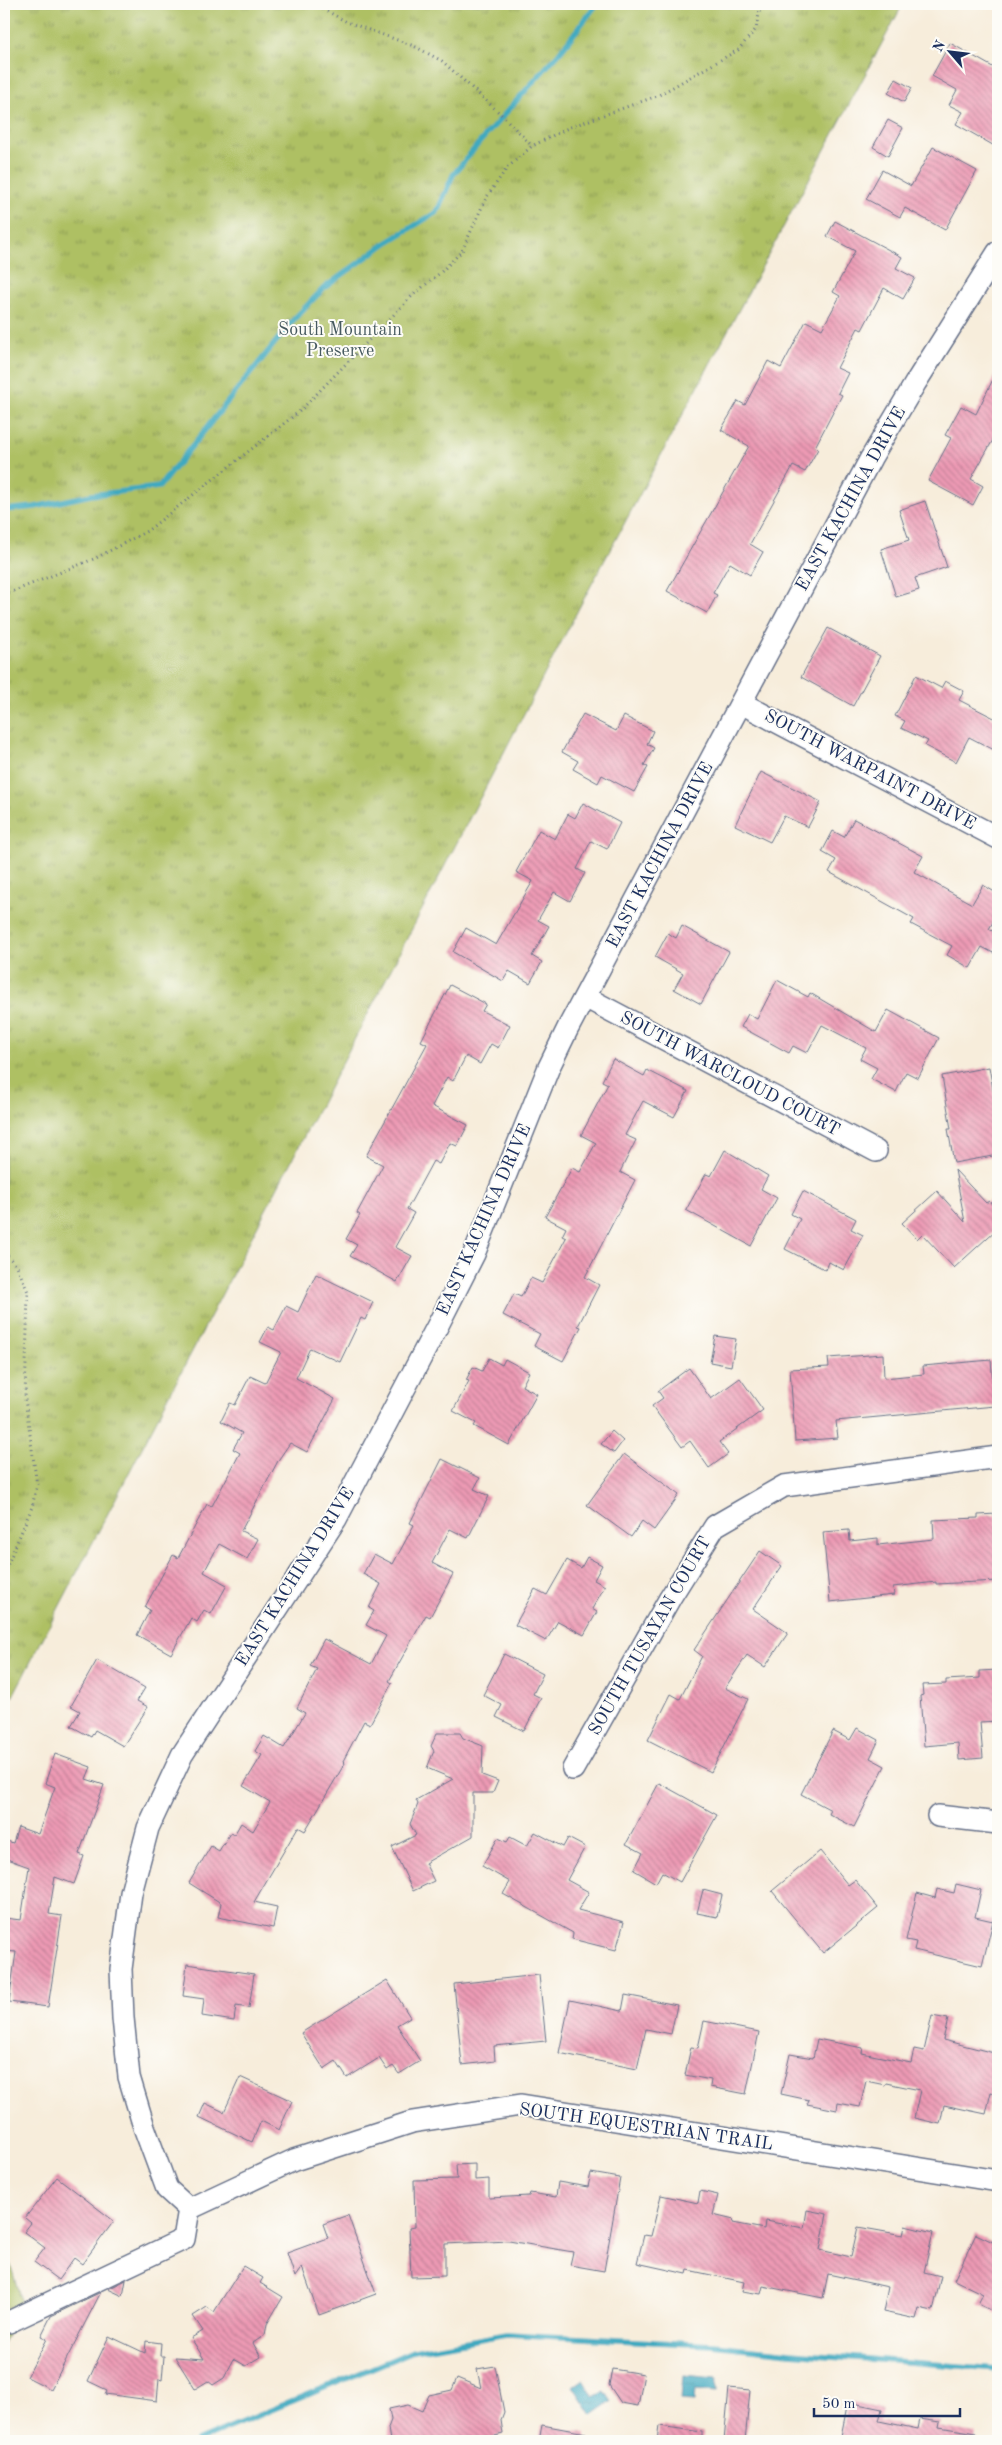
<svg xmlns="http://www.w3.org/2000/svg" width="1002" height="2445" font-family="'Old Standard TT',serif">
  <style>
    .park { fill: url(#park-tufts); stroke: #647860 }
    .water { fill: url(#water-ripples); stroke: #2e6c8f }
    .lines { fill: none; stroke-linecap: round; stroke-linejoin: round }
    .stream { stroke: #40a9c0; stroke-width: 5.5 }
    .building { fill: url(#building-back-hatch) }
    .minor-casing { stroke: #68728a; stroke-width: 24 }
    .path { stroke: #68728a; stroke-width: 3; stroke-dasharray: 1 4; stroke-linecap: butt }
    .minor { stroke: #fff; stroke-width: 21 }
    .labels { text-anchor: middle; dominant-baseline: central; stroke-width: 4; stroke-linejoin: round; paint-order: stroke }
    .park-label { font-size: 18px; fill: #475a60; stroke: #fdfcf7 }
    .street-label { font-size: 18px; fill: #1b2f5e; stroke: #fdfcf7 }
  </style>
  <defs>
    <pattern id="park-tufts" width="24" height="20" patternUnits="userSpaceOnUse" patternTransform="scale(1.25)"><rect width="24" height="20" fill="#aec063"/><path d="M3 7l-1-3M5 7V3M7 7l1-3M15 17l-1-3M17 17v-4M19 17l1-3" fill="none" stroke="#8d9c55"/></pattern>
    <pattern id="water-ripples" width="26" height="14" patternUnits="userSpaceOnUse" patternTransform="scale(1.25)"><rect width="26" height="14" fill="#40a9c0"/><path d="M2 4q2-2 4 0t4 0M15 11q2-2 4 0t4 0" fill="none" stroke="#358a9f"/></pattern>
    <pattern id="building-back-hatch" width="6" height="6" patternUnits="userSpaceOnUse" patternTransform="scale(1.25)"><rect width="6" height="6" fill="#ed9ab4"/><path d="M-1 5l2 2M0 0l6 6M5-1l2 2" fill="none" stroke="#bf7e96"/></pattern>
  </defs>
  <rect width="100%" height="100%" fill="#fdfcf7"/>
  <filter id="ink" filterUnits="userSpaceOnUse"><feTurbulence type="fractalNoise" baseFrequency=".02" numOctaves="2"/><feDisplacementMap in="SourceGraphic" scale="10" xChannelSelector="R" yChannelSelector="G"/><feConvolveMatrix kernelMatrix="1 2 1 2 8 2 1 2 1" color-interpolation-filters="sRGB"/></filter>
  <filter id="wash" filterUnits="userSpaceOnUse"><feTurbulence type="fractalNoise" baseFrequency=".0096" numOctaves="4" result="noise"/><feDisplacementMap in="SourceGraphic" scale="20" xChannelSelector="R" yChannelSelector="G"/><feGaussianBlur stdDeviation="1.12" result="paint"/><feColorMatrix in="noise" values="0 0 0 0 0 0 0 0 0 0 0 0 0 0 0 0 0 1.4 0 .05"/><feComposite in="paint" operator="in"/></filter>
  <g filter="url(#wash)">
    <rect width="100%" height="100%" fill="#f7eddb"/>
    <g class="park">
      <polygon points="4,4 903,4 579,608 4,1713"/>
      <polygon points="4,2243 23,2307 4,2343"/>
    </g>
    <g class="water">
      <polygon points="683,2375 717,2378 716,2392 695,2390 694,2401 681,2400"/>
      <polygon points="583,2379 594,2396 604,2391 611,2402 592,2415 573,2386"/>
    </g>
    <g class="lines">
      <g class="stream">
        <polyline points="4,510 35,507 91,495 159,487 295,318 324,288 386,243 437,212 453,175 479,143 559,53 597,4"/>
        <polyline points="197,2441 413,2351 507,2334 712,2345 790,2353 998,2369"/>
      </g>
    </g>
    <g id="blocks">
      <g class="building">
        <polygon points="950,43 998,70 998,148 956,124 963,112 949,105 957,90 932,76"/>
        <polygon points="896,79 912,88 904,102 888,93"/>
        <polygon points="888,120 903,128 888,156 873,147"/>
        <polygon points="933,147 977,171 945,230 905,208 900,217 866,199 882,170 911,186"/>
        <polygon points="835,221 902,257 896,268 915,278 903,299 884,288 862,330 858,328 837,368 848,373 838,393 842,395 815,447 818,449 805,472 793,466 750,544 763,552 750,575 730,563 713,593 717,595 707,613 667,591 749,446 721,430 738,401 745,405 768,361 781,368 806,321 822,329 840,296 833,292 855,251 827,236"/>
        <polygon points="998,369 998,431 971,479 983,486 973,505 928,481 951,438 945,435 961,406 976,414"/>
        <polygon points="925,501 947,567 915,578 919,590 896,597 881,549 909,540 899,510"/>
        <polygon points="828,628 880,656 853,706 801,677"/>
        <polygon points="916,675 941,688 945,681 964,691 959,700 998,720 998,752 969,737 956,762 925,746 928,741 901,728 905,721 895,716"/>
        <polygon points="583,714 616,731 624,716 653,731 647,744 654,748 644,765 648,767 634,792 602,775 598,783 573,769 578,761 562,752"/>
        <polygon points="761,772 821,802 808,827 784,816 770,842 735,825"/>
        <polygon points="583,803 620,823 607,849 591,841 577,869 585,873 570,901 554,892 538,920 549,926 532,956 542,962 530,983 509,971 503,981 453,952 466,928 496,945 533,881 516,872 539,830 555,839 568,814 575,818"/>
        <polygon points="854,819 923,856 914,872 972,904 983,885 998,894 998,913 989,929 998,934 998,943 993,953 982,947 970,968 947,955 952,946 911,924 914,919 829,872 836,860 822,852 833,831 844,837"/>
        <polygon points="682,926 729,952 701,1004 674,989 683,973 655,957 668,933 676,938"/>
        <polygon points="777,980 808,997 810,993 876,1032 888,1010 939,1038 918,1078 906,1072 896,1092 871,1079 877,1068 860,1059 866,1048 822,1025 807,1053 793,1046 789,1053 741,1027 748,1014 757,1019"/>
        <polygon points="450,985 486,1004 482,1011 510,1025 498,1048 491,1044 480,1064 466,1056 453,1081 447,1077 432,1106 468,1125 457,1146 450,1143 439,1164 433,1161 407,1209 414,1213 395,1247 412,1256 397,1282 350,1256 357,1245 346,1239 360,1215 357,1213 383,1165 366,1156 427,1044 421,1041"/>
        <polygon points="613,1059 644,1076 647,1070 688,1091 674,1117 643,1101 625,1135 636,1140 620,1172 635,1180 585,1277 599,1285 578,1326 581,1327 563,1361 534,1346 540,1334 503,1315 514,1294 521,1297 531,1278 542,1283 566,1238 562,1236 566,1228 545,1217 572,1168 580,1172 596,1143 581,1135 608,1084 602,1081"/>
        <polygon points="989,1067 998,1117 998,1128 994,1129 998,1155 954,1163 948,1129 951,1129 942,1076"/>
        <polygon points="725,1150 768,1176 761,1189 777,1198 751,1246 686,1210 706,1174 711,1176"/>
        <polygon points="955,1170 986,1203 989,1201 998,1211 998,1228 954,1268 922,1234 917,1239 902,1223 937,1191 965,1222"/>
        <polygon points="803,1191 856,1219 851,1229 863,1235 844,1270 829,1262 826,1270 785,1249 800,1219 791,1214"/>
        <polygon points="316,1274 373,1302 365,1320 361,1318 340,1362 310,1348 296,1378 335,1399 307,1452 290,1443 279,1459 241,1531 258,1539 247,1559 219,1544 204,1572 227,1585 211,1614 204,1610 197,1622 191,1618 171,1654 137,1635 150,1610 145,1607 173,1555 178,1558 207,1504 212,1506 240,1453 233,1449 242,1433 221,1421 230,1403 235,1405 250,1376 265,1383 281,1352 260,1342 268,1327 274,1330 286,1306 298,1312"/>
        <polygon points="715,1336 736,1339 731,1366 710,1362"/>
        <polygon points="883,1354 884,1378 924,1374 923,1366 991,1360 995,1406 836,1421 838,1438 795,1441 790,1369 829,1367 828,1358"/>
        <polygon points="489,1358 502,1365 505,1359 529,1372 522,1386 537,1394 509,1445 474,1426 476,1423 453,1411 469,1381 466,1380 473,1367 482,1371"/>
        <polygon points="689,1368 711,1399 740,1378 763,1410 719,1442 728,1454 709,1468 690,1441 682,1447 652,1406 663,1398 658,1391"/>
        <polygon points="612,1431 623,1441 614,1453 601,1444"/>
        <polygon points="624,1454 679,1495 654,1530 642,1521 631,1537 587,1505"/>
        <polygon points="442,1459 480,1478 474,1489 489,1496 468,1538 450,1529 432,1563 453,1574 430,1617 426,1615 408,1647 389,1681 392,1683 370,1724 364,1721 343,1761 345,1763 305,1831 298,1827 254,1902 277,1907 273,1928 218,1917 221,1903 189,1883 211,1846 219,1851 230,1833 234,1835 241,1823 253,1831 270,1802 243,1786 262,1755 255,1751 264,1736 284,1748 305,1713 297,1708 317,1669 310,1666 324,1639 371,1664 386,1636 366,1625 374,1611 369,1608 381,1584 363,1574 374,1554 393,1564 414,1525 410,1523"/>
        <polygon points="997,1514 998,1581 936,1584 936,1582 893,1587 894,1595 830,1602 823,1532 849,1530 850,1541 878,1538 878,1545 934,1539 933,1520 978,1518 978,1515"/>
        <polygon points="760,1551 782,1566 753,1609 788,1633 765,1667 747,1655 725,1688 748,1699 711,1772 648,1740 671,1694 680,1699 702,1656 694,1650"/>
        <polygon points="587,1557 602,1565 594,1580 605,1586 592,1609 597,1612 584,1635 558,1621 546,1641 515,1625 535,1589 547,1595 567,1560 581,1568"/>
        <polygon points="504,1654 543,1674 533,1694 541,1698 524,1731 496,1717 502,1705 483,1695"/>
        <polygon points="97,1660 145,1688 137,1701 148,1707 123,1746 95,1730 91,1737 71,1726 80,1711 71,1706"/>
        <polygon points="998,1670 998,1721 980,1722 983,1758 959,1760 958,1743 924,1746 920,1696 923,1695 922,1685 946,1684 946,1680 980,1678 980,1671"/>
        <polygon points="857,1728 879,1740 870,1758 885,1766 854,1827 829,1814 831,1810 801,1794 833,1731 850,1740"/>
        <polygon points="437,1733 460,1733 463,1738 483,1746 482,1775 498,1781 493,1793 473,1793 473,1836 425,1863 434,1881 413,1891 392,1847 416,1835 410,1824 418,1804 416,1800 453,1779 427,1768 434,1751 431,1746"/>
        <polygon points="55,1754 91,1767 86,1779 104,1785 79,1854 84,1856 74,1884 55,1877 49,1914 62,1916 48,2007 9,2002 16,1952 4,1951 4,1918 21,1920 29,1867 4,1858 4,1840 13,1843 18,1827 38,1834 55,1787 45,1783"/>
        <polygon points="659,1783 717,1815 680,1882 662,1872 656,1883 634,1870 643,1853 626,1844"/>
        <polygon points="535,1832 563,1847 568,1838 585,1847 567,1880 589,1892 578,1910 624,1922 616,1950 572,1939 573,1933 503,1894 510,1882 482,1866 498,1838 507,1842 510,1837 527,1846"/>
        <polygon points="820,1851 848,1885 855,1880 878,1908 823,1953 772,1891"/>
        <polygon points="956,1884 981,1890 975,1917 993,1921 982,1966 914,1950 916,1942 906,1940 917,1893 935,1898 937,1889 954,1893"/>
        <polygon points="703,1890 722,1895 717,1917 697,1913"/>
        <polygon points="187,1964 254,1974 249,2008 236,2006 234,2021 202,2016 204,1999 183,1996"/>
        <polygon points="539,1975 546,2041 494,2046 495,2061 462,2065 454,1984"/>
        <polygon points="387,1980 410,2017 397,2025 420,2061 399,2074 393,2066 387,2070 379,2058 347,2078 336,2061 324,2069 301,2033"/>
        <polygon points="625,1995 677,2005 671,2034 646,2029 637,2069 559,2053 570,2000 622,2011"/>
        <polygon points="932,2016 948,2019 943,2040 998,2054 998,2080 995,2093 991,2092 986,2114 944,2105 940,2124 914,2118 920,2090 886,2083 885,2085 866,2081 860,2107 838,2103 837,2110 807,2104 809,2100 781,2094 790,2054 813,2058 817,2039 863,2048 862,2053 911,2063 914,2049 924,2051"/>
        <polygon points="704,2021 759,2032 746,2094 710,2087 711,2080 685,2075 691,2047 698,2048"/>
        <polygon points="240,2077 292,2101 279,2130 261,2121 252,2142 199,2117 205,2103 224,2112"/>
        <polygon points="475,2164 475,2180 489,2179 489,2198 529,2196 530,2193 556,2197 558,2182 588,2187 591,2173 620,2178 604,2271 570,2265 573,2252 509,2241 445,2244 445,2276 411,2277 409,2228 415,2227 414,2180 457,2179 456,2165"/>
        <polygon points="57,2177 114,2221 82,2264 74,2258 58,2280 34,2262 45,2248 24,2232 31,2223 25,2218"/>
        <polygon points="700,2191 718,2195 713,2215 734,2220 733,2223 764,2229 765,2221 804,2228 807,2210 827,2214 820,2250 851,2257 858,2227 903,2235 905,2226 933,2233 924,2272 941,2276 933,2311 919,2308 916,2319 883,2312 888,2287 828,2274 823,2298 763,2286 761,2294 742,2291 744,2282 688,2270 687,2274 637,2263 644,2235 651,2236 661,2195 698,2203"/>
        <polygon points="348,2215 376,2294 319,2315 302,2267 295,2277 287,2253 328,2238 323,2224"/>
        <polygon points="976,2234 995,2243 992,2249 998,2252 998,2314 978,2304 983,2294 954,2280"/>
        <polygon points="243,2266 263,2278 260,2283 283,2297 267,2324 265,2335 253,2343 261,2357 246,2366 234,2359 224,2378 213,2385 208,2381 195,2389 175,2357 204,2359 191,2338 203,2331 193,2316 207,2307 214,2312"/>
        <polygon points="126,2280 123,2296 108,2289"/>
        <polygon points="101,2292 51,2389 27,2377 47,2339 41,2336 51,2316"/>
        <polygon points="109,2336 145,2353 146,2341 161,2343 160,2356 164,2356 162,2380 159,2379 157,2401 105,2394 107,2390 88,2381"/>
        <polygon points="495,2366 504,2412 501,2420 503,2434 495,2436 493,2441 390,2441 388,2428 391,2420 389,2409 408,2405 422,2411 429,2395 452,2390 457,2378 481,2388 477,2369"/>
        <polygon points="612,2369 644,2374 638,2406 621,2403 609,2385"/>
        <polygon points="729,2388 750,2390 745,2441 724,2441"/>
        <polygon points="848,2402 882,2409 879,2421 918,2429 920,2419 940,2422 939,2427 976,2433 975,2441 840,2441"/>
        <polygon points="542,2425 586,2433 586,2441 539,2441"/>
        <polygon points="659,2426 702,2432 702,2441 657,2441"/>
      </g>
    </g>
  </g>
  <g filter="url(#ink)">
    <use href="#blocks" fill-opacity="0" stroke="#68728a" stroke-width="1"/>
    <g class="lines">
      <g class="minor-casing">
        <g id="minor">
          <polyline points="741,703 998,838"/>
          <polyline points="585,997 876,1151"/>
          <polyline points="573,1769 670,1598 715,1526 784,1486 998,1457"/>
          <polyline points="938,1816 998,1823"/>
          <polyline points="189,2209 167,2189 144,2127 129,2077 123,2018 121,1969 131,1893 148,1828 182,1755 336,1519 438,1325 474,1254 549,1067 568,1028 871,458 916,382 998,252"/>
          <polyline points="189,2209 294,2160 412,2122 521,2105 998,2181"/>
          <polyline points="4,2322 9,2322 184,2239 189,2209"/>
        </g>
      </g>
      <g class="path">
        <polyline points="314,4 347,22 414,46 442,61 503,116 532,146"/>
        <polyline points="4,595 96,558 147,531 300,411 413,295 440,273 462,251 486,198 507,168 532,146 570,127 657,96 738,50 756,29 761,4"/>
        <polyline points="4,1252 17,1266 28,1292 25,1399 37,1485 32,1507 4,1573"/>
      </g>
      <use href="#minor" class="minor"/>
    </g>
  </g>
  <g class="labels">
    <g class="park-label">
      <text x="340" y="330">South Mountain<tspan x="340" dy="21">Preserve</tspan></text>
    </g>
    <g class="street-label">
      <text transform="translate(851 499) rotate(-61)">EAST KACHINA DRIVE</text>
      <text transform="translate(870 770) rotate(28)">SOUTH WARPAINT DRIVE</text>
      <text transform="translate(660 855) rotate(-62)">EAST KACHINA DRIVE</text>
      <text transform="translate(730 1074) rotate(28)">SOUTH WARCLOUD COURT</text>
      <text transform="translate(484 1220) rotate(-66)">EAST KACHINA DRIVE</text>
      <text transform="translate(295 1577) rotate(-58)">EAST KACHINA DRIVE</text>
      <text transform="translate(650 1636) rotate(-60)">SOUTH TUSAYAN COURT</text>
      <text transform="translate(646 2127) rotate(8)">SOUTH EQUESTRIAN TRAIL</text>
    </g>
  </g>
  <rect width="1002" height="2445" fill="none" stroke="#fdfcf7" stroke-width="20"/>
  <g transform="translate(950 52) rotate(298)" stroke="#fdfcf7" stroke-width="4" paint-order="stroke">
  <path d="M0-4L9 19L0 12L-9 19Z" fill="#1b2f5e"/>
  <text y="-8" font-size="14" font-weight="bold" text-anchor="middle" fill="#1b2f5e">N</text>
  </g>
  <path d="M814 2408v8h146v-8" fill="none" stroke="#1b2f5e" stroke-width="2.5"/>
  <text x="822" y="2408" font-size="15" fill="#1b2f5e" stroke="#fdfcf7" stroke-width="4" paint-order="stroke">50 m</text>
</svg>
